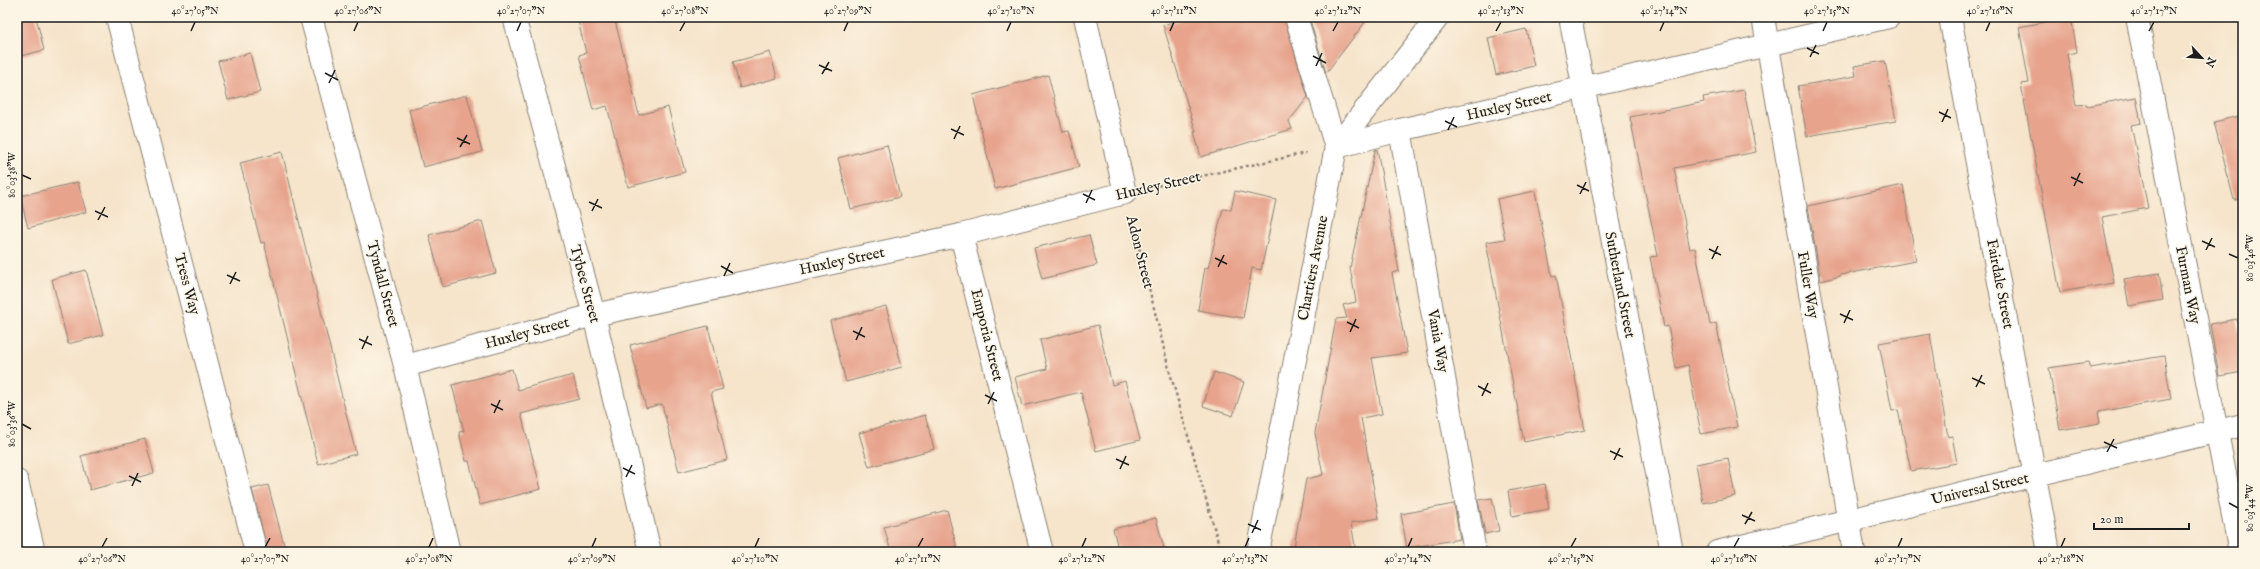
<svg xmlns="http://www.w3.org/2000/svg" width="2260" height="569" font-family="'IM FELL English',serif">
  <style>
    .building { fill: #e7a38c }
    .lines { fill: none; stroke-linecap: round; stroke-linejoin: round }
    .minor-casing { stroke: #898074; stroke-width: 24 }
    .path { stroke: #898074; stroke-width: 2.5; stroke-dasharray: 3 3; stroke-linecap: butt }
    .minor { stroke: #fff; stroke-width: 22 }
    .ticks { fill: none; stroke: #1c1c1c; stroke-width: 1.5 }
    .labels { text-anchor: middle; dominant-baseline: central; stroke-width: 3; stroke-linejoin: round; paint-order: stroke }
    .street-label { font-size: 15px; fill: #1c1c1c; stroke: #fcf5e5 }
    .neatline { fill: none; stroke: #1c1c1c; stroke-width: 1.5 }
    .ticks-label { font-size: 10px; text-anchor: middle; fill: #1c1c1c }
  </style>
  <rect width="100%" height="100%" fill="#fcf5e5"/>
  <filter id="ink" filterUnits="userSpaceOnUse"><feTurbulence type="fractalNoise" baseFrequency=".025" numOctaves="2"/><feDisplacementMap in="SourceGraphic" scale="8" xChannelSelector="R" yChannelSelector="G"/><feConvolveMatrix kernelMatrix="1 2 1 2 8 2 1 2 1" color-interpolation-filters="sRGB"/></filter>
  <filter id="wash" filterUnits="userSpaceOnUse"><feTurbulence type="fractalNoise" baseFrequency=".012" numOctaves="4" result="noise"/><feDisplacementMap in="SourceGraphic" scale="16" xChannelSelector="R" yChannelSelector="G"/><feGaussianBlur stdDeviation="0.9" result="paint"/><feColorMatrix in="noise" values="0 0 0 0 0 0 0 0 0 0 0 0 0 0 0 0 0 1.4 0 .05"/><feComposite in="paint" operator="in"/></filter>
  <g filter="url(#wash)">
    <rect width="100%" height="100%" fill="#f6e4cb"/>
    <g id="blocks">
      <g class="building">
        <polygon points="17,17 36,17 44,50 17,57"/>
        <polygon points="577,17 614,17 639,115 668,107 685,172 628,187 607,106 593,110 579,55 586,53"/>
        <polygon points="1189,17 1284,17 1308,97 1289,121 1292,129 1201,157 1194,132 1196,132 1163,25"/>
        <polygon points="1309,17 1369,17 1326,73"/>
        <polygon points="2071,17 2077,52 2067,54 2076,105 2087,104 2087,106 2136,97 2141,123 2131,125 2148,208 2102,217 2114,283 2060,292 2021,84 2029,83 2019,27"/>
        <polygon points="1526,29 1534,66 1496,75 1488,38"/>
        <polygon points="770,52 777,78 740,88 733,62"/>
        <polygon points="250,53 260,92 228,100 218,61"/>
        <polygon points="1885,61 1896,121 1807,136 1798,86 1856,76 1854,66"/>
        <polygon points="1048,75 1063,132 1069,131 1079,167 995,189 973,95"/>
        <polygon points="1744,90 1756,152 1674,168 1690,249 1695,248 1710,325 1716,323 1737,427 1701,434 1688,365 1676,368 1668,326 1664,327 1650,257 1658,256 1630,117 1704,102 1703,97"/>
        <polygon points="467,95 482,152 423,167 409,110"/>
        <polygon points="2243,115 2243,199 2234,200 2214,122"/>
        <polygon points="887,145 900,197 851,209 838,158"/>
        <polygon points="1377,149 1399,271 1392,273 1407,353 1372,358 1382,414 1361,418 1379,518 1351,523 1356,552 1293,552 1306,479 1323,475 1315,433 1336,319 1347,318 1343,305 1356,302 1350,268 1375,150"/>
        <polygon points="282,152 356,454 318,464 264,242 261,243 240,163"/>
        <polygon points="78,182 86,212 28,228 20,196"/>
        <polygon points="1903,185 1916,261 1840,275 1840,276 1821,281 1808,206"/>
        <polygon points="1235,191 1276,200 1261,270 1252,268 1243,318 1198,310 1205,267 1208,268 1223,209 1231,210"/>
        <polygon points="1535,191 1552,276 1556,275 1585,430 1524,442 1486,242 1505,239 1497,199"/>
        <polygon points="482,221 496,273 443,287 429,235"/>
        <polygon points="1089,235 1097,265 1042,279 1034,248"/>
        <polygon points="86,270 103,335 68,344 52,279"/>
        <polygon points="2159,273 2163,300 2129,306 2124,279"/>
        <polygon points="886,306 902,367 846,382 830,321"/>
        <polygon points="2237,319 2243,353 2243,372 2219,376 2210,324"/>
        <polygon points="1098,325 1112,385 1125,381 1140,440 1096,451 1081,392 1022,406 1015,377 1047,369 1040,340"/>
        <polygon points="708,326 723,389 711,392 727,460 679,472 662,404 646,408 630,345"/>
        <polygon points="1930,334 1948,437 1952,436 1957,463 1911,471 1898,410 1892,411 1879,343"/>
        <polygon points="2164,356 2171,399 2098,412 2100,423 2060,430 2049,368 2088,362 2090,368"/>
        <polygon points="512,369 518,390 573,375 579,399 521,414 541,489 480,505 469,461 466,461 459,432 464,431 452,385"/>
        <polygon points="1214,372 1244,382 1233,416 1203,406"/>
        <polygon points="925,415 934,449 869,467 859,433"/>
        <polygon points="145,439 154,473 90,490 81,456"/>
        <polygon points="1728,458 1735,496 1703,503 1696,464"/>
        <polygon points="1545,484 1549,509 1512,516 1508,491"/>
        <polygon points="268,485 286,552 268,552 252,489"/>
        <polygon points="1492,498 1499,531 1485,534 1478,500"/>
        <polygon points="1454,504 1460,539 1407,548 1401,514"/>
        <polygon points="947,510 958,552 891,552 884,527"/>
        <polygon points="1156,518 1165,552 1119,552 1113,529"/>
      </g>
    </g>
  </g>
  <g filter="url(#ink)">
    <use href="#blocks" fill-opacity="0" stroke="#898074" stroke-width="1"/>
    <g class="lines">
      <g class="minor-casing">
        <g id="minor">
          <polyline points="117,17 256,552"/>
          <polyline points="311,17 405,366 449,552"/>
          <polyline points="514,17 594,315 650,552"/>
          <polyline points="1296,17 1336,147"/>
          <polyline points="1570,17 1672,552"/>
          <polyline points="1763,17 1854,552"/>
          <polyline points="1950,17 2049,552"/>
          <polyline points="2137,17 2240,552"/>
          <polyline points="1400,130 1475,552"/>
          <polyline points="1336,147 1400,130 1889,17"/>
          <polyline points="961,235 1042,552"/>
          <polyline points="405,366 594,315 961,235 1125,193 1085,17"/>
          <polyline points="17,481 34,552"/>
          <polyline points="1258,552 1336,147 1438,17"/>
          <polyline points="1717,552 2243,425"/>
        </g>
      </g>
      <g class="path">
        <polyline points="1152,187 1306,153"/>
        <polyline points="1132,219 1169,369 1221,552"/>
      </g>
      <use href="#minor" class="minor"/>
    </g>
  </g>
  <path class="ticks" d="M191 31 195 22M354 31 358 22M517 31 521 22M680 31 685 22M844 31 848 22M1007 31 1011 22M1170 31 1174 22M1333 31 1338 22M1496 31 1501 22M1660 31 1664 22M1823 31 1827 22M1986 31 1990 22M2149 31 2154 22M1807 48 1819 54M1313 56 1326 63M1810 57 1816 45M819 65 832 71M1316 66 1322 53M325 73 338 80M822 74 829 62M329 83 335 70M1939 112 1951 118M1445 121 1457 127M1942 122 1948 109M951 129 964 135M1448 130 1454 117M457 138 470 144M954 139 960 126M460 147 467 135M22 175 31 179M2071 177 2083 183M1577 185 1589 191M2074 186 2080 173M1083 194 1095 200M1580 194 1586 182M589 202 602 208M1086 203 1092 190M95 211 108 217M592 211 598 199M98 220 105 207M2202 241 2215 247M1709 249 1721 255M2206 250 2212 238M2229 254 2238 258M1215 258 1227 264M1712 259 1718 246M721 266 733 273M1218 267 1224 255M227 275 240 281M724 276 730 263M230 284 236 272M1840 314 1853 320M1347 322 1359 328M1844 323 1850 310M853 331 865 337M1350 332 1356 319M359 339 372 345M856 340 862 327M362 349 368 336M1972 378 1985 384M1478 386 1491 393M1976 387 1982 375M985 395 997 401M1482 396 1488 383M491 404 503 410M988 404 994 392M494 413 500 400M22 424 31 429M2104 442 2117 448M1610 451 1623 457M2107 452 2114 439M1116 459 1129 465M1614 460 1620 448M623 468 635 474M1120 469 1126 456M129 476 141 482M626 477 632 465M132 486 138 473M2229 503 2238 508M1742 515 1755 521M1248 524 1261 530M1745 524 1752 512M1252 533 1258 520M102 547 107 538M265 547 270 538M429 547 433 538M592 547 596 538M755 547 759 538M918 547 923 538M1082 547 1086 538M1245 547 1249 538M1408 547 1412 538M1571 547 1576 538M1734 547 1739 538M1898 547 1902 538M2061 547 2065 538"/>
  <g class="labels">
    <g class="street-label">
      <text transform="translate(1509 106) rotate(-13)">Huxley Street</text>
      <text transform="translate(1158 186) rotate(-13)">Huxley Street</text>
      <text transform="translate(1140 252) rotate(76)">Adon Street</text>
      <text transform="translate(842 261) rotate(-12)">Huxley Street</text>
      <text transform="translate(1313 268) rotate(-79)">Chartiers Avenue</text>
      <text transform="translate(187 284) rotate(75)">Tress Way</text>
      <text transform="translate(383 284) rotate(75)">Tyndall Street</text>
      <text transform="translate(585 284) rotate(75)">Tybee Street</text>
      <text transform="translate(2000 284) rotate(79)">Fairdale Street</text>
      <text transform="translate(1620 285) rotate(79)">Sutherland Street</text>
      <text transform="translate(1808 285) rotate(80)">Fuller Way</text>
      <text transform="translate(2188 285) rotate(79)">Furman Way</text>
      <text transform="translate(527 333) rotate(-15)">Huxley Street</text>
      <text transform="translate(987 335) rotate(76)">Emporia Street</text>
      <text transform="translate(1438 341) rotate(80)">Vania Way</text>
      <text transform="translate(1980 489) rotate(-13)">Universal Street</text>
    </g>
  </g>
  <rect width="2260" height="569" fill="none" stroke="#fcf5e5" stroke-width="44"/>
  <g transform="translate(2202 58) rotate(116)" stroke="#fcf5e5" stroke-width="3" paint-order="stroke">
  <path d="M0-3L7 15L0 10L-7 15Z" fill="#1c1c1c"/>
  <text y="-6" font-size="11" font-weight="bold" text-anchor="middle" fill="#1c1c1c">N</text>
  </g>
  <path d="M2094 523v6h95v-6" fill="none" stroke="#1c1c1c" stroke-width="2"/>
  <text x="2100" y="523" font-size="12" fill="#1c1c1c" stroke="#fcf5e5" stroke-width="3" paint-order="stroke">20 m</text>
  <rect x="22" y="22" width="2216" height="525" class="neatline"/>
  <g class="ticks-label">
    <text x="195" y="14">40°27'05"N</text>
    <text x="358" y="14">40°27'06"N</text>
    <text x="521" y="14">40°27'07"N</text>
    <text x="685" y="14">40°27'08"N</text>
    <text x="848" y="14">40°27'09"N</text>
    <text x="1011" y="14">40°27'10"N</text>
    <text x="1174" y="14">40°27'11"N</text>
    <text x="1338" y="14">40°27'12"N</text>
    <text x="1501" y="14">40°27'13"N</text>
    <text x="1664" y="14">40°27'14"N</text>
    <text x="1827" y="14">40°27'15"N</text>
    <text x="1990" y="14">40°27'16"N</text>
    <text x="2154" y="14">40°27'17"N</text>
    <text transform="translate(11 175) rotate(-90)" y="4">80°03'38"W</text>
    <text transform="translate(2249 258) rotate(-90)" y="4">80°03'46"W</text>
    <text transform="translate(11 424) rotate(-90)" y="4">80°03'36"W</text>
    <text transform="translate(2249 508) rotate(-90)" y="4">80°03'44"W</text>
    <text x="102" y="562">40°27'06"N</text>
    <text x="265" y="562">40°27'07"N</text>
    <text x="429" y="562">40°27'08"N</text>
    <text x="592" y="562">40°27'09"N</text>
    <text x="755" y="562">40°27'10"N</text>
    <text x="918" y="562">40°27'11"N</text>
    <text x="1082" y="562">40°27'12"N</text>
    <text x="1245" y="562">40°27'13"N</text>
    <text x="1408" y="562">40°27'14"N</text>
    <text x="1571" y="562">40°27'15"N</text>
    <text x="1734" y="562">40°27'16"N</text>
    <text x="1898" y="562">40°27'17"N</text>
    <text x="2061" y="562">40°27'18"N</text>
  </g>
</svg>
